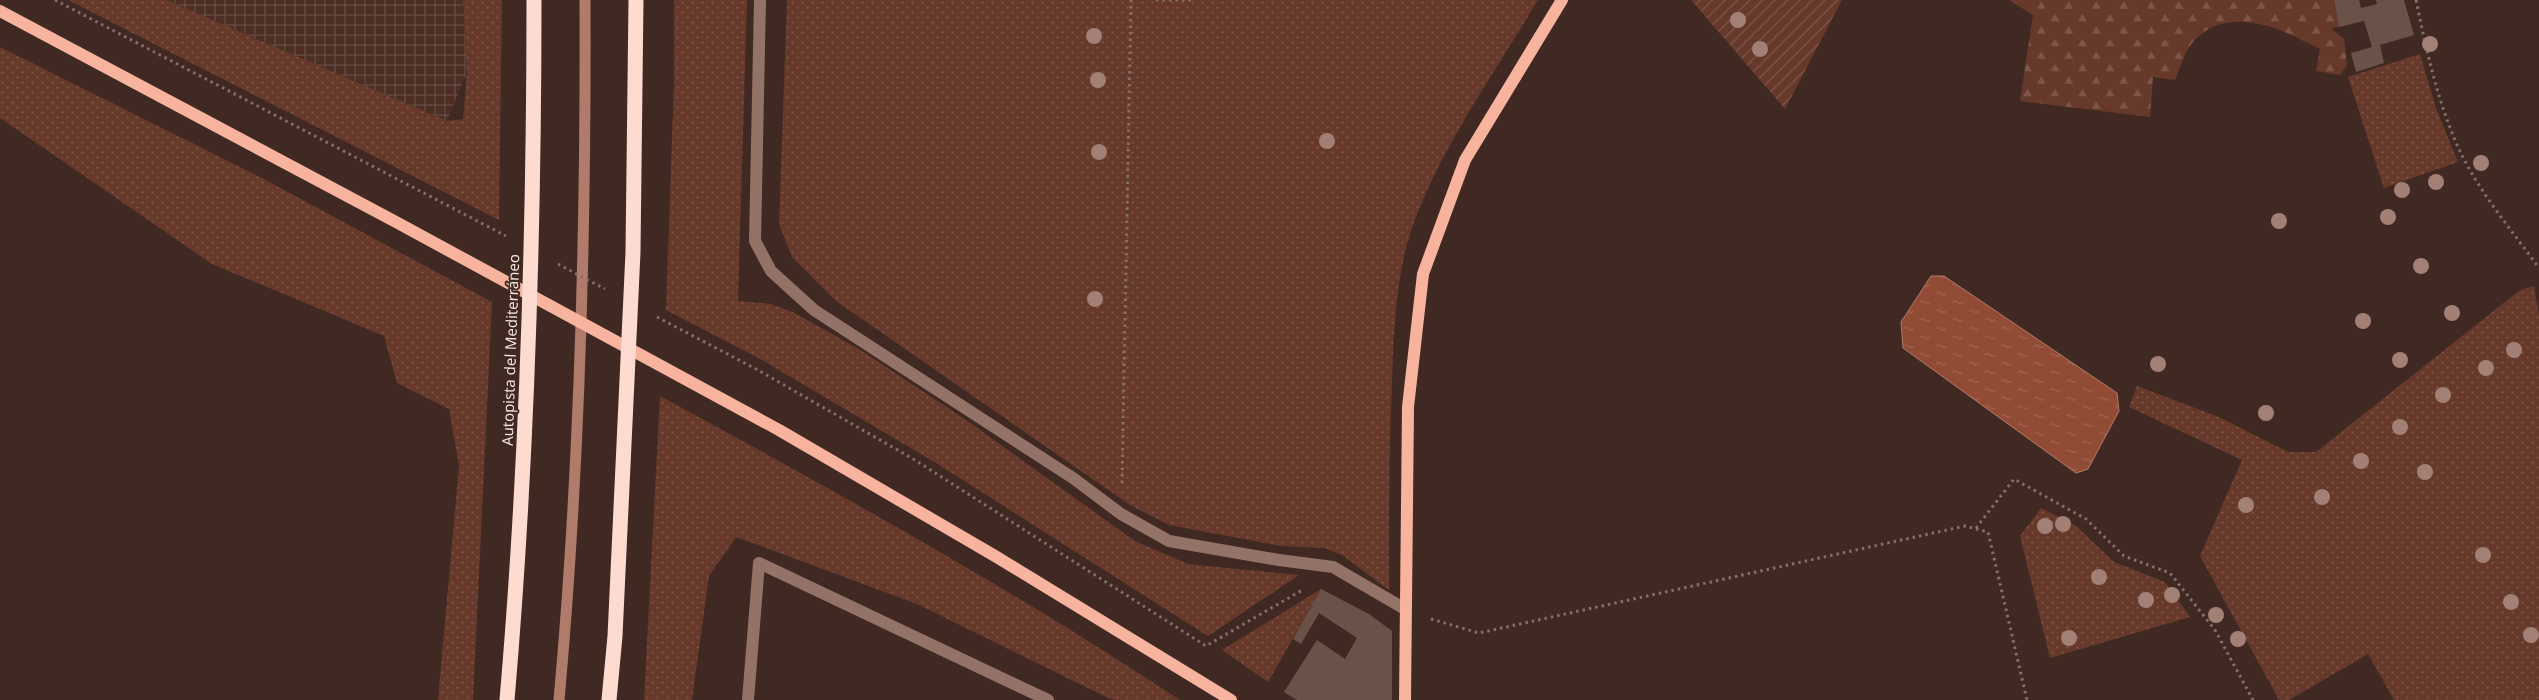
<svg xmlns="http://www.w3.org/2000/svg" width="2539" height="700" font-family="'Open Sans',sans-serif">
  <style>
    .industrial { fill: url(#industrial-grid) }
    .grass { fill: url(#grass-dots) }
    .forest { fill: url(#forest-firs) }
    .garden { fill: url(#garden-furrows) }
    .water { fill: url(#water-ripples); stroke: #b07b6a }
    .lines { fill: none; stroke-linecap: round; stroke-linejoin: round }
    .stream { stroke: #b07b6a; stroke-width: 11 }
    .building { fill: #6b5249 }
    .path { stroke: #846f69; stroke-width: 3; stroke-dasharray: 2.5 4; stroke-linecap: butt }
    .minor { stroke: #937267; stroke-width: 12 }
    .major { stroke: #f7b39d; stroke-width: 12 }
    .highway { stroke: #fddbd0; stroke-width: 15 }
    .tree { fill: #a28076 }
    .labels { text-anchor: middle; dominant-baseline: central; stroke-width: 4; stroke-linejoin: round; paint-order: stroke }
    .street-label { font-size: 15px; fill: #f7e8e3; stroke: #402922 }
  </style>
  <defs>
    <pattern id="industrial-grid" width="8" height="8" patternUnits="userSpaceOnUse" patternTransform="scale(1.25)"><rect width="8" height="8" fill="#4c2e25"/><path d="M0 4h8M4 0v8" fill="none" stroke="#674c44"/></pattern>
    <pattern id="grass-dots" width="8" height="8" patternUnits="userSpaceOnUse" patternTransform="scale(1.25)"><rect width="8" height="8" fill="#66392b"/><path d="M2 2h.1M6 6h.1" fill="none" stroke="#7d564a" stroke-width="1.8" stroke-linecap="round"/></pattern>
    <pattern id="forest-firs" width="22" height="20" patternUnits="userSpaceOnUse" patternTransform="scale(1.25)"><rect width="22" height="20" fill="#66392b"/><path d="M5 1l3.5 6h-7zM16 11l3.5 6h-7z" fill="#7d564a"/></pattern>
    <pattern id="garden-furrows" width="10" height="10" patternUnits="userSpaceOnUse" patternTransform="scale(1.25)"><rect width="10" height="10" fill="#66392b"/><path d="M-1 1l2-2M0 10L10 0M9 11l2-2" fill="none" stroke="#7d564a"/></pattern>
    <pattern id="water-ripples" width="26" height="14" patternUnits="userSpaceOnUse" patternTransform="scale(1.25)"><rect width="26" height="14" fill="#924c36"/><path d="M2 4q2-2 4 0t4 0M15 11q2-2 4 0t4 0" fill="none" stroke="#a26653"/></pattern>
  </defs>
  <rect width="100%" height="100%" fill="#402922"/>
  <polygon class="industrial" points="166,0 463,0 467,72 447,121"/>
  <g class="grass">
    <polygon points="68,0 166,0 447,121 463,119 467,72 463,0 502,0 499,220"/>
    <polygon points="674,0 747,0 738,301 771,304 795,313 862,351 969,422 1135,541 1188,564 1299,575 1208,636 936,463 762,360 666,310 674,82"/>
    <path d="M787 0H1538C1498 67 1450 135 1420 207 1396 262 1394 323 1392 382 1389 452 1389 521 1389 590L1342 555 1324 548 1281 546 1169 525 1130 505 836 301 792 257 779 224Z"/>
    <polygon points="0,47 260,177 492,302 473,700 438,700 459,466 449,409 397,383 384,336 212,264 0,118"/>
    <polygon points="2420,54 2436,108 2458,162 2384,188 2348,77"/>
    <polygon points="2534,286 2539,316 2539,700 2394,700 2368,654 2289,700 2279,700 2200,556 2242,460 2129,407 2137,386 2219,417 2288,452 2316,452 2520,290"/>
    <path d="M660 396C837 492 1012 589 1180 700H1114L1106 697 917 604 736 537 709 576 692 700H644Z"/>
    <polygon points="2041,508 2076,526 2114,562 2165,582 2190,617 2050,658 2020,536"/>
    <polygon points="1321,589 1268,682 1222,650"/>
  </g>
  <path class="forest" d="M2009 0H2334L2339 27 2331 28 2344 39 2347 65 2340 75 2316 71 2320 49C2282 29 2228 3 2193 42 2185 51 2180 68 2175 80L2153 77 2150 117 2020 101 2033 15Z"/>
  <polygon class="garden" points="1691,0 1842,0 1785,109"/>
  <polygon class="water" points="1931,276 1944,276 2117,393 2119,411 2088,469 2076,473 1903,348 1901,322"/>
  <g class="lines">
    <path class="stream" d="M559 700C580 469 586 232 585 0"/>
  </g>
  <g class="building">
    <polygon points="2334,0 2359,0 2361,8 2377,4 2376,0 2404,0 2414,35 2380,45 2384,63 2356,72 2351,53 2372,47 2364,21 2339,27"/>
    <polygon points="1321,589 1369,614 1392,631 1392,700 1297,700 1284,692 1317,640 1345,659 1357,638 1319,613 1301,644 1293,639"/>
  </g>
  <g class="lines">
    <g class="path">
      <polyline points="55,0 506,236"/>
      <polyline points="1156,0 1193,0"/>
      <path d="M2416 0C2426 48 2436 95 2455 140 2474 186 2510 228 2539 268"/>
      <polyline points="558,264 605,289"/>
      <polyline points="657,317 756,369 915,460 1206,646 1304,589"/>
      <polyline points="1122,483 1131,0"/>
      <polyline points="1976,528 2014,479 2086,519 2124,556 2170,573 2215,630 2253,700"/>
      <polyline points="1431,619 1479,633 1965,526 1988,532 2027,700"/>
    </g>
    <g class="minor">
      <polyline points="760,0 755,241 771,271 814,310 1073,478 1121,514 1169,541 1279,560 1333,567 1405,609"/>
      <polyline points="748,700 759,563 1048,700"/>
    </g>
    <g class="major">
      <polyline points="0,11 396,222 779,430 995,556 1231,700"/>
      <polyline points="1405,700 1408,407 1423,274 1465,160 1562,0"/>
    </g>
    <g class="highway">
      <path d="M507 700C527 468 534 233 534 0"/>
      <polyline points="609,700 615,636 633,252 636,0"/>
    </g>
  </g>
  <g class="tree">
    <circle cx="1738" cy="20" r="8"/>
    <circle cx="1094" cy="36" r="8"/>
    <circle cx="2430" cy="44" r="8"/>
    <circle cx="1760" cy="49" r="8"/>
    <circle cx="1098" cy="80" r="8"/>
    <circle cx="1327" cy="141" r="8"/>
    <circle cx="1099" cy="152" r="8"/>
    <circle cx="2481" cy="163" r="8"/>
    <circle cx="2436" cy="182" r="8"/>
    <circle cx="2402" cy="190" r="8"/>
    <circle cx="2388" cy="217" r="8"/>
    <circle cx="2279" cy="221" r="8"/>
    <circle cx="2421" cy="266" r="8"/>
    <circle cx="1095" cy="299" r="8"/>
    <circle cx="2452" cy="313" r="8"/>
    <circle cx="2363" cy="321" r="8"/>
    <circle cx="2514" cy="350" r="8"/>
    <circle cx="2400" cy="360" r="8"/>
    <circle cx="2158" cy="364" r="8"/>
    <circle cx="2486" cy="368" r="8"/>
    <circle cx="2443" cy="395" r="8"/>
    <circle cx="2266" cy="413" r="8"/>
    <circle cx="2400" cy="427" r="8"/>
    <circle cx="2361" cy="461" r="8"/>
    <circle cx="2425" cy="472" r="8"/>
    <circle cx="2322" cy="497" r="8"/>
    <circle cx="2246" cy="505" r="8"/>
    <circle cx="2063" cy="524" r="8"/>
    <circle cx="2045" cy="526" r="8"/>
    <circle cx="2483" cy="555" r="8"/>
    <circle cx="2099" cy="577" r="8"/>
    <circle cx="2172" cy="595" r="8"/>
    <circle cx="2146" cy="600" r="8"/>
    <circle cx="2511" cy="602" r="8"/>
    <circle cx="2216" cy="615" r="8"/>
    <circle cx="2531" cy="635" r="8"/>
    <circle cx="2069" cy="638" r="8"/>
    <circle cx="2238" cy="639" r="8"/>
  </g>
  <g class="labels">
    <g class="street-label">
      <text transform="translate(510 350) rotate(-88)">Autopista del Mediterráneo</text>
    </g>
  </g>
</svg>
